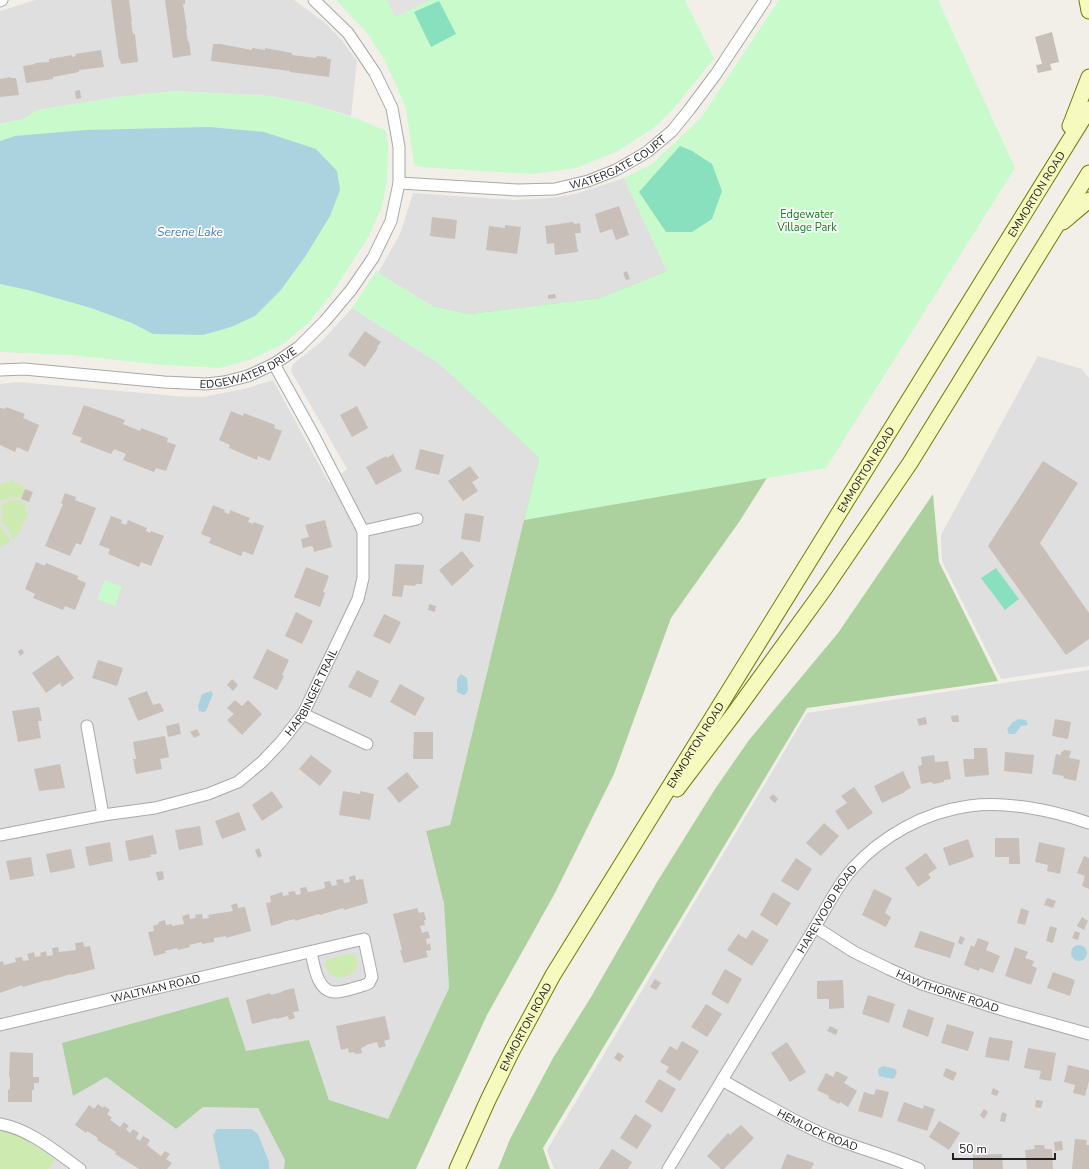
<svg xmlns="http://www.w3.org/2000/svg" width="1089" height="1169" font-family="'Nunito Sans',sans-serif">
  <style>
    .residential { fill: #e0dfdf }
    .grass { fill: #cdebb0 }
    .forest { fill: #add19e }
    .park { fill: #c8facc }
    .pitch { fill: #88e0be }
    .parking { fill: #e2e2e2 }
    .water { fill: #aad3df }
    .building { fill: #c7bfb8 }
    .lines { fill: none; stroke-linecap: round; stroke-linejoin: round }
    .minor-casing { stroke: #a9a9a9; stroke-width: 13 }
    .secondary-casing { stroke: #707d05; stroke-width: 17 }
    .minor { stroke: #fff; stroke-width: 11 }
    .secondary { stroke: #f7fabf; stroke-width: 15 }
    .labels { text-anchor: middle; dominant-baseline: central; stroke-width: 3.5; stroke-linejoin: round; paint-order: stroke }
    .street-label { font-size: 11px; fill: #222; stroke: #fff }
    .park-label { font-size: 11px; fill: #0c8416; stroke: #fff }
    .water-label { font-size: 12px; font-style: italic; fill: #4a7aab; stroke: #fff }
  </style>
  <rect width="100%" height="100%" fill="#f2efe9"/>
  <g class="residential">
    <polygon points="35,0 294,0 324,22 340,38 357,61 351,116 307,103 270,96 176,91 118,97 38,110 23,119 0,124 0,11"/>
    <polygon points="624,178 667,271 600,298 470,314 432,306 378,273 400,234 413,193 514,200 550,198 575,194"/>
    <polygon points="352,308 440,364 539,458 450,825 426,832 444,904 449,988 388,1120 329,1100 309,1040 106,1077 176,1129 206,1102 258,1107 287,1159 286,1169 0,1169 0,384 19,382 176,396 203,397 248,388 273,380 329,483 347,469 291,371 293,364 321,342"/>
    <polygon points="1038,356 1082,369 1089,378 1089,666 1001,679 942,561 941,535"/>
    <polygon points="1089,670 1089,1169 554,1169 547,1150 807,713"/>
  </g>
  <g class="grass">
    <polygon points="13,480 15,483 25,486 22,497 8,498 0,501 0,484"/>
    <polygon points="11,500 18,500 25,503 25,510 28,513 19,533 13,539 7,528 1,522 3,511 0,506"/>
    <polygon points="0,526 11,541 0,547"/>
    <path d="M349 954 355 955C368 972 331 991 325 964L328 959Z"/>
    <path d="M0 1130C21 1134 37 1146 54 1159V1160L49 1169H0Z"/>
  </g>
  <g class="forest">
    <polygon points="667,271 821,393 739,522 671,618 614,774 555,893 487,1015 416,1169 284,1169 285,1160 258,1108 203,1107 176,1129 106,1077 73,1096 62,1043 228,997 246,1051 309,1040 329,1100 388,1119 449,988 444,904 426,831 450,825 539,458 454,377 432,306 470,314 600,298"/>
    <polygon points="933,494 939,562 998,681 807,708 543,1148 550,1169 498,1169 510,1139 553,1058 591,997 657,882 715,789 749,740 838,633"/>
  </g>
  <g class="park">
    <polygon points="336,0 685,0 714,58 674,108 655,127 618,151 576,168 531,174 420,167 414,164 406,109 398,89 384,59 367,33"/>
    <polygon points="779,0 938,0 1015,168 826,468 524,520 539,458 440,364 352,308 377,270 378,273 432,306 470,314 600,298 667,271 624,178 652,164 701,118"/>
    <polygon points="176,91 270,96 307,103 358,119 386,131 388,148 387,183 382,206 369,236 330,296 309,322 283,344 252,359 220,368 163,365 71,355 0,352 0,124 23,119 38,110 118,97"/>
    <polygon points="105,580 122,587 115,606 97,599"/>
  </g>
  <g class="pitch">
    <polygon points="439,1 456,34 431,47 414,12"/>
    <polygon points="680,146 692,151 712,164 722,191 712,219 692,232 666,232 639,192"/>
    <polygon points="996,568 1019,599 1005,610 981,578"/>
  </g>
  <polygon class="parking" points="387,0 430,0 395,17"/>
  <g class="water">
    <polygon points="209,127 264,132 316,149 337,171 340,190 330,216 305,257 280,291 255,316 231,327 203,335 153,334 132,323 91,308 28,290 0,284 0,141 15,136 86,130"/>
    <polygon points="461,674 467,678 468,690 466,694 463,695 457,692 457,679"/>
    <polygon points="211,691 213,694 206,711 204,712 199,711 198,706 202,694"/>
    <polygon points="1019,719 1026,720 1028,725 1021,726 1015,734 1009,734 1007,729 1013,722"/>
    <circle cx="1079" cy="953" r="8"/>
    <polygon points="883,1066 895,1069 897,1072 895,1077 893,1079 879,1076 878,1071 878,1069"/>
    <polygon points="217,1129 251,1129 258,1134 269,1162 269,1169 220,1169 213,1135"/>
  </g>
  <g class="building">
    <polygon points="111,0 129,0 132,22 131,22 133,34 135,34 138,62 121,64 120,59 119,60"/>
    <polygon points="165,0 185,0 185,4 183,4 187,29 186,29 188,42 189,41 191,55 173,58"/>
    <polygon points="1052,32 1059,62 1050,64 1052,70 1038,73 1036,65 1042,64 1035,37"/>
    <polygon points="213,44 220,44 252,50 252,48 265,50 265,48 292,53 292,55 316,58 317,56 327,57 327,59 331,59 329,77 290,72 290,71 211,61"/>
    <polygon points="101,50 104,67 79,70 79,72 53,77 53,79 26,83 23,66 35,64 35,63 49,62 49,59 61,57 72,55 72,57 76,56 75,54"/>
    <polygon points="10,77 11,78 16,78 19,95 0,97 0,79"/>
    <polygon points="80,90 81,98 76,99 75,91"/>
    <polygon points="619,206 629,235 616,240 612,229 600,233 595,214"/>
    <polygon points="432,217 457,220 455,239 430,236"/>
    <polygon points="573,222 574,224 580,223 581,233 575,233 578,252 555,255 554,243 547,244 545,226"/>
    <polygon points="505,225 521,227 517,254 486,250 489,226 505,228"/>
    <polygon points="627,271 630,279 626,280 623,273"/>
    <polygon points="555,294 556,298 548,299 548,295"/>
    <polygon points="365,331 381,342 377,347 378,348 365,367 348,355"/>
    <polygon points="84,405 125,420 123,424 140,431 141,428 168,438 167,442 176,445 166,471 156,468 154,472 123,460 126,454 114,449 111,454 80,442 82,438 72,434"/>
    <polygon points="357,406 368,428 352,437 340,415"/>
    <polygon points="6,407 25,414 23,418 39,425 28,452 17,447 15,452 0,445 0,408 5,409"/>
    <polygon points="231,411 243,416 244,413 275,425 274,428 282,431 270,461 258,456 257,460 229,448 230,445 219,440"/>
    <polygon points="420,449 444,455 439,475 415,469"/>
    <polygon points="393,454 402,471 376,485 366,467 386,456 387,458"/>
    <polygon points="1043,461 1078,483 1040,543 1089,613 1089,639 1066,655 988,546"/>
    <polygon points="470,466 479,478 472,482 478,491 463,501 448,481"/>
    <polygon points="25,489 33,492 29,502 21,499"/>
    <polygon points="65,493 76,497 75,500 96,508 81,545 76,543 70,556 45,546 63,504 61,503"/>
    <polygon points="213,505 225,510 224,512 229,514 230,510 250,518 248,522 253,524 254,522 264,526 253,555 243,551 241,556 209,543 211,538 201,534"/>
    <polygon points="465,513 484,516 480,542 461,539"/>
    <polygon points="111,516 122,520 121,523 126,525 128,520 147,528 146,531 150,533 151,531 164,536 151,566 141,562 139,567 108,554 110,549 99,545"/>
    <polygon points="325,520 332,547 314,552 313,547 311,546 303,548 301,539 309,537 305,525"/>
    <polygon points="462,551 474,566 469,570 469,571 452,586 439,570"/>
    <polygon points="36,562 45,566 46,563 78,576 77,579 86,583 75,610 65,606 63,610 33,598 35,594 25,589"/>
    <polygon points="395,564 424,565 422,584 416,584 415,586 404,585 402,597 392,596"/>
    <polygon points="306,567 329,576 323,592 325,593 320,607 294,597"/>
    <polygon points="429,604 436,606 435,612 428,610"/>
    <polygon points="296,612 313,621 302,644 285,636"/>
    <polygon points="384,614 401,622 390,644 373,636"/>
    <polygon points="22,649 24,653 20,656 18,651"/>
    <polygon points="267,649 289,660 282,675 284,676 277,690 253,678"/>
    <polygon points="58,655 74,678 62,687 60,683 46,693 32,673"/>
    <polygon points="98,660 123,668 117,686 92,678"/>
    <polygon points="357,670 379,681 371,698 348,687"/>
    <polygon points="232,679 238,685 233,691 227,685"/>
    <polygon points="400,684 425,698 415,716 390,702"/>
    <polygon points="147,691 153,705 160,703 164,711 138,721 128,698"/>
    <polygon points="235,700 242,706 248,700 262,714 242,735 227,720 234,714 227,708"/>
    <polygon points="39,707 42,721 38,721 41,738 18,742 12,711"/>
    <polygon points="958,715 959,722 952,722 951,716"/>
    <polygon points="926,717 927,724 919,726 917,719"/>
    <polygon points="1055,719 1071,722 1068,739 1052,736"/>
    <polygon points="179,723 181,734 168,737 166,726"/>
    <polygon points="197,729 200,735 194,738 190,732"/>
    <polygon points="414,732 433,732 433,759 413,759"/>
    <polygon points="165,736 169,757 160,759 162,769 136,774 133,759 136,759 133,742"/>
    <polygon points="974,748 987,748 989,775 965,777 963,759 974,759"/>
    <polygon points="1065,750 1071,751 1069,758 1080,760 1076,781 1063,778 1064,776 1052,774 1056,754 1061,755 1061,752"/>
    <polygon points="1005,752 1034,755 1032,774 1004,771"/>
    <polygon points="311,755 332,771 320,786 299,769"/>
    <polygon points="934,755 935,762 948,761 951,779 944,780 944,782 933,784 932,782 921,784 918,766 922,765 921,757"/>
    <polygon points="60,764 65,788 39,791 34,769"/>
    <polygon points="903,771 911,788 905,791 905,792 882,803 874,786"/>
    <polygon points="407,772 419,787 399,803 387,788"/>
    <polygon points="854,787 873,813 848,830 835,811 847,803 841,796"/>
    <polygon points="272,791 283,807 262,821 252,805"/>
    <polygon points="343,791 360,794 360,791 374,794 370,820 339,815"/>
    <polygon points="773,794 778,799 775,803 769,798"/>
    <polygon points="239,812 246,830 222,839 215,821"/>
    <polygon points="824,823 839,836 821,856 806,843"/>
    <polygon points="200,826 203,845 179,850 175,830"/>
    <polygon points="153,835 157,854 150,855 151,857 129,861 125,841"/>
    <polygon points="995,838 1019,838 1020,864 1009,864 1009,857 995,857"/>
    <polygon points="968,839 974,857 949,866 943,848"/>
    <polygon points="110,842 113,861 89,866 85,847"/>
    <polygon points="1039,842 1065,848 1060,874 1047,871 1048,865 1035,862"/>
    <polygon points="259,848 262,856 258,858 255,850"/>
    <polygon points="71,849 75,868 50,873 46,854"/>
    <polygon points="926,853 937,868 928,874 931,878 918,887 905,868"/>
    <polygon points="1084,856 1089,858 1089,889 1082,886 1085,876 1077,873"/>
    <polygon points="31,857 34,876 10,880 6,861"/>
    <polygon points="796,858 812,869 798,891 781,881"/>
    <polygon points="163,871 164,879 158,881 156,872"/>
    <polygon points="355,875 356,880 363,879 368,903 344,910 343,908 320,915 319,914 295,921 295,919 282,922 282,923 271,926 266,903 271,902 270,896 282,892 283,896 289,895 288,892 295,891 296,895 301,894 300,888 306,887 308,892 314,891 325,888 324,882 330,881 332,886 337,885 336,880 343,879 344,883 350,882 349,877"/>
    <polygon points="874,889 892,898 885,913 891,917 886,927 862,915"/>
    <polygon points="773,892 791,903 777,926 760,915"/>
    <polygon points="1047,898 1056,901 1053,908 1044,905"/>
    <polygon points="237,903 238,908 245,907 251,931 226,938 226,936 214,938 214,942 202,944 202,942 189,945 190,947 178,950 177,948 165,951 166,953 154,956 148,932 154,931 153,926 159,924 158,922 165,920 166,925 172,924 172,926 184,924 182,916 189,914 190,919 196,918 195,915 202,914 203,919 209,918 208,915 233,911 231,905"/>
    <polygon points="417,908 419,913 424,912 426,920 424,920 425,925 420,926 422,933 428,931 430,938 426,939 427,945 430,943 431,950 426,951 428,957 404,963 400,950 402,950 393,914"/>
    <polygon points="1021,908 1029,911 1025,925 1017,923"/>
    <polygon points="1082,917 1088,921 1084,930 1077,926"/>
    <polygon points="1050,926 1057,928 1053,943 1046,941"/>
    <polygon points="752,930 769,940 752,966 727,950 738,934 746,939"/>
    <polygon points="920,931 955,943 950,958 914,947"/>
    <polygon points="1075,931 1080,933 1078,940 1072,938"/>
    <polygon points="960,936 965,938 962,945 958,943"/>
    <polygon points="978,938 989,942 986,950 1000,956 993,973 980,968 979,971 964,965 971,945 974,947"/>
    <polygon points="83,942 84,947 90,946 95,969 71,975 71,974 47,981 47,980 23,987 22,985 0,993 0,962 3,961 4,965 16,962 15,958 22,957 23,961 29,960 27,954 34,952 35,957 41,956 40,953 46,951 47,956 53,955 52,948 58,947 59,952 76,950 75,943"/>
    <polygon points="1015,947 1028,952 1025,958 1034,961 1032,966 1037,968 1031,985 1005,976"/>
    <polygon points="725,969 742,979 728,1004 711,994"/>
    <polygon points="1053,972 1075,980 1070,996 1047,988"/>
    <polygon points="655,979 661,983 656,990 650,987"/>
    <polygon points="843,980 844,1008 829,1009 829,999 817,999 817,981"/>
    <polygon points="294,988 299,1011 293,1012 295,1018 289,1020 288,1016 276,1019 276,1018 252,1024 246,1000 270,993 271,995 282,992 282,991"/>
    <polygon points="868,995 895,1004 889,1023 862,1014"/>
    <polygon points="706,1004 722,1014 707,1037 691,1027"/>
    <polygon points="908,1009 934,1018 928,1037 902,1027"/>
    <polygon points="385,1016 390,1039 384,1041 386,1046 379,1048 377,1042 366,1045 366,1046 361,1048 362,1053 355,1054 354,1052 349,1053 348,1048 341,1050 336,1026"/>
    <polygon points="947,1024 974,1032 968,1051 941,1043"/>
    <polygon points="830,1026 838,1030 836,1035 827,1031"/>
    <polygon points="989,1037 1013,1041 1009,1061 985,1057"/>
    <polygon points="682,1041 699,1051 680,1081 666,1072 669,1067 660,1062 670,1046 677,1050"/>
    <polygon points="787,1042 806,1072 790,1082 771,1053"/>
    <polygon points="1028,1048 1056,1053 1051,1081 1039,1079 1041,1071 1024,1068"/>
    <polygon points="10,1052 33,1053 33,1077 39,1077 39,1083 34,1083 34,1090 32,1090 32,1102 8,1102 8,1090 10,1089 10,1077 9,1077"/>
    <polygon points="618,1052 624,1056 620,1062 614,1058"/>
    <polygon points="1068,1065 1089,1070 1089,1081 1085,1096 1073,1093 1075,1085 1064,1082"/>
    <polygon points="946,1068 957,1073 953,1081 943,1076"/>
    <polygon points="836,1071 848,1077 844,1083 857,1091 848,1107 840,1102 839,1104 828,1098 829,1096 817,1090 826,1073 833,1077"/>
    <polygon points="659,1079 676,1089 662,1113 645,1102"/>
    <polygon points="993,1088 999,1091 997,1096 991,1094"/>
    <polygon points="876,1089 889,1092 882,1118 858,1111 864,1092 874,1095"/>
    <polygon points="1036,1100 1043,1101 1041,1108 1035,1107"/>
    <polygon points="904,1102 923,1109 924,1105 935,1109 927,1131 897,1121"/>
    <polygon points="98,1104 103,1108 104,1106 110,1110 107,1114 112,1118 110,1120 120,1127 124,1122 129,1126 126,1129 130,1133 133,1129 139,1133 136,1138 140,1141 143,1136 150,1140 147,1145 161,1156 165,1151 170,1154 166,1159 172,1163 167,1169 139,1169 115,1154 116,1152 97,1140 98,1138 87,1131 86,1133 75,1125 89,1105 94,1109"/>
    <polygon points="984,1109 988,1112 984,1119 980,1115"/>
    <polygon points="1002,1112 1007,1114 1005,1122 1000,1121"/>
    <polygon points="635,1114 652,1125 637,1149 620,1138"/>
    <polygon points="939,1121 960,1133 949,1150 929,1137"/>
    <polygon points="741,1125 754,1138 724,1169 721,1169 707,1156 728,1133 730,1135"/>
    <polygon points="1075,1139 1087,1140 1086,1145 1089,1145 1089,1169 1072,1169"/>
    <polygon points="1062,1141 1063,1150 1055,1151 1054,1142"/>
    <polygon points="1034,1145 1044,1145 1045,1149 1052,1149 1053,1169 1027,1169 1025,1150 1035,1149"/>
    <polygon points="612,1149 632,1162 628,1169 599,1169"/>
    <polygon points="787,1154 814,1163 811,1169 781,1169"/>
    <polygon points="1002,1154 1003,1169 973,1169 973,1155"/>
  </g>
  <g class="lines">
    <g class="minor-casing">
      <g id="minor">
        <polyline points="0,1 2,0"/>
        <path id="s1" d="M399 183 518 190 555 189 588 181 616 170 647 152 672 131 689 110 716 74 765 0"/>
        <path id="s2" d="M0 370 24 369 164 382 206 384 224 382 248 376 274 364 299 347 325 321 351 290 373 258 391 221 399 183V147L392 108 375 73 348 33 314 0"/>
        <polyline points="363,531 417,519"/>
        <polyline points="303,714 367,744"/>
        <polyline points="87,726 103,815"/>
        <path id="s3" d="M0 835 103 815 155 808 208 794 238 782 262 762 281 742 303 714 358 599 363 578V531L314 436 274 364"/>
        <path id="s4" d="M815 927 854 952 889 969 922 984 1003 1010 1089 1034"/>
        <path id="s5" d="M0 1025 364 939 372 977 369 983 365 985C357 987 342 993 334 992 317 991 314 965 311 952"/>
        <path id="s6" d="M722 1080C757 1100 791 1120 827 1136 857 1148 889 1156 919 1169"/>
        <path d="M0 1124C31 1130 55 1151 80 1169"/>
        <path id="s7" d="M668 1169 815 927C827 907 837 886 853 868 882 836 925 812 969 806 1007 801 1052 810 1089 823"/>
      </g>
    </g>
    <g class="secondary-casing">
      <g id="secondary">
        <polyline points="1087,0 1089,11"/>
        <polyline points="1070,126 1089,77"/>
        <polyline points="1063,222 1089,200"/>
        <polyline points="677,789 733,715 825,588 910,463 1089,173"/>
        <path id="s8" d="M457 1169 488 1100 512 1051 553 975 1089 109"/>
      </g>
    </g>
    <use href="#minor" class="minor"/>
    <use href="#secondary" class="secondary"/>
  </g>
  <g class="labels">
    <g class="street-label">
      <text stroke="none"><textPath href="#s1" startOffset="225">WATERGATE COURT</textPath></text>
      <text stroke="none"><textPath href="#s8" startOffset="1135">EMMORTON ROAD</textPath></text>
      <text stroke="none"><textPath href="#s2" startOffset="252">EDGEWATER DRIVE</textPath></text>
      <text stroke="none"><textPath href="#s8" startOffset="811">EMMORTON ROAD</textPath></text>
      <text stroke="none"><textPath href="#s3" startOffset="362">HARBINGER TRAIL</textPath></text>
      <text stroke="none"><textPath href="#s8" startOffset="487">EMMORTON ROAD</textPath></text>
      <text stroke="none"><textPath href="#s7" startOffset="305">HAREWOOD ROAD</textPath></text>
      <text stroke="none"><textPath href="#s5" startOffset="160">WALTMAN ROAD</textPath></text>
      <text stroke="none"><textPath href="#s4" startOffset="148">HAWTHORNE ROAD</textPath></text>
      <text stroke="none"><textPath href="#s8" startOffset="158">EMMORTON ROAD</textPath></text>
      <text stroke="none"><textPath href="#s6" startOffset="108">HEMLOCK ROAD</textPath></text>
    </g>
    <g class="park-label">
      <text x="807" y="214">Edgewater<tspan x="807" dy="13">Village Park</tspan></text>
    </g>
    <g class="water-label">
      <text x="190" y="232">Serene Lake</text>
    </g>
  </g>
  <path d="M953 1153v6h102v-6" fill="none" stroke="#222222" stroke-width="2"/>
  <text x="959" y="1153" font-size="12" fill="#222222" stroke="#ffffff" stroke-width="3" paint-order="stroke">50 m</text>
</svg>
